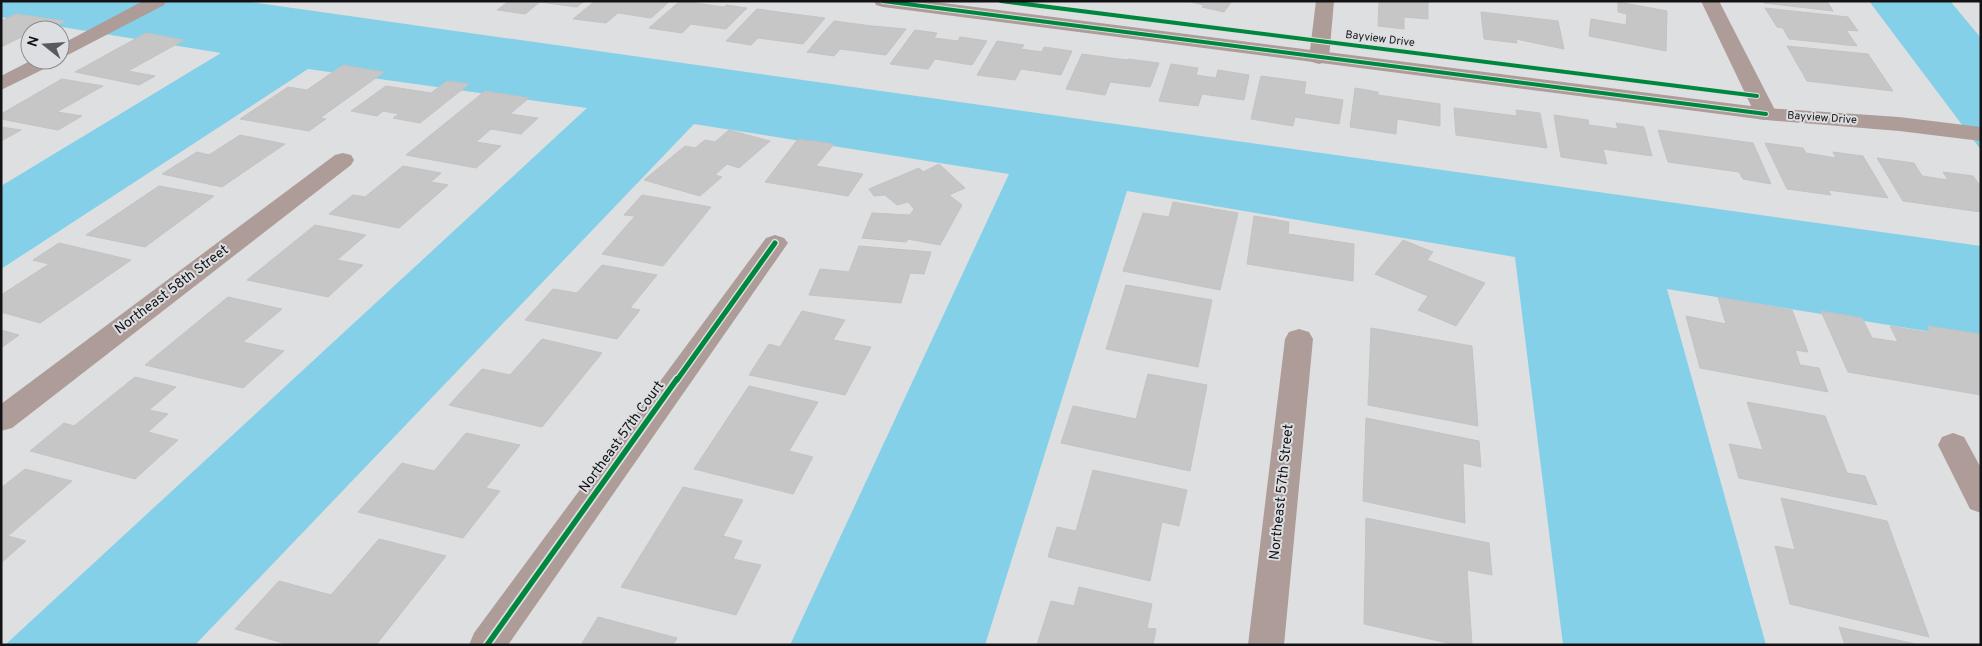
<svg xmlns="http://www.w3.org/2000/svg" width="1982" height="646" font-family="Overpass,sans-serif">
  <style>
    .water { fill: #83d0e8 }
    .building { fill: #c6c6c7; stroke: #c3c3c3 }
    .lines { fill: none; stroke-linecap: round; stroke-linejoin: round }
    .minor { fill: #ae9c99; fill-rule: evenodd }
    .tertiary { fill: #ae9c99; fill-rule: evenodd }
    .cycleway-far2-casing { stroke: #dddee2; stroke-width: 6 }
    .cycleway-far1-casing { stroke: #dddee2; stroke-width: 8 }
    .cycleway-casing { stroke: #dddee2; stroke-width: 9 }
    .cycleway-far2 { stroke: #00873e; stroke-width: 4 }
    .cycleway-far1 { stroke: #00873e; stroke-width: 5 }
    .cycleway { stroke: #00873e; stroke-width: 5.5 }
    .labels { text-anchor: middle; dominant-baseline: central; stroke-width: 4; stroke-linejoin: round; paint-order: stroke }
    .far-street-label { font-size: 11px; fill: #131315; stroke: #dddee2 }
    .street-label { font-size: 14px; fill: #131315; stroke: #dddee2 }
  </style>
  <rect width="100%" height="100%" fill="#dedfe1"/>
  <g class="water">
    <polygon points="1,1 243,1 1981,246 1981,340 1667,289 1766,645 1563,645 1515,257 1127,191 985,645 790,645 1009,174 694,124 195,645 5,645 587,108 308,69 1,269 1,186 221,53 1,17"/>
    <polygon points="1869,1 1950,1 1981,38 1981,150"/>
  </g>
  <g class="building">
    <polygon points="509,1 584,1 577,7 540,2 525,14 497,10"/>
    <polygon points="595,1 670,1 651,18 618,13 606,23 573,19"/>
    <polygon points="680,1 724,7 726,5 747,8 726,29 691,24 682,33 649,28"/>
    <polygon points="1187,1 1232,1 1224,12 1202,7 1204,5"/>
    <polygon points="1379,1 1428,1 1428,19 1404,17 1404,29 1378,26"/>
    <polygon points="1763,1 1827,1 1833,11 1764,3"/>
    <polygon points="1618,2 1667,11 1666,51 1589,36 1591,19 1626,25 1627,14 1618,12"/>
    <polygon points="1765,8 1848,17 1858,31 1846,30 1857,46 1789,39 1783,28 1777,27"/>
    <polygon points="757,9 786,13 825,18 803,44 758,38 751,45 726,41"/>
    <polygon points="1481,12 1558,21 1564,49 1516,39 1517,43 1484,39"/>
    <polygon points="16,14 65,21 48,30 30,30 30,33 1,47 1,21"/>
    <polygon points="834,21 872,26 906,29 886,55 840,49 834,56 807,52"/>
    <polygon points="915,30 937,33 934,38 958,41 960,37 987,41 972,65 935,59 928,69 890,64"/>
    <polygon points="146,33 184,40 128,71 155,76 139,85 75,72"/>
    <polygon points="997,41 1024,45 1021,49 1042,52 1044,47 1072,51 1061,75 1021,69 1015,80 977,75"/>
    <polygon points="1787,46 1868,54 1893,91 1807,81"/>
    <polygon points="1082,54 1127,60 1128,59 1159,63 1150,87 1110,82 1105,95 1066,89"/>
    <polygon points="1171,64 1198,68 1196,75 1216,78 1218,70 1249,75 1244,100 1202,94 1198,106 1159,101"/>
    <polygon points="343,65 384,72 320,118 326,119 309,131 240,119 288,87 307,90"/>
    <polygon points="1261,76 1306,82 1304,94 1343,100 1339,124 1295,117 1293,126 1251,119"/>
    <polygon points="62,79 103,86 57,112 82,116 58,130 1,119 1,114"/>
    <polygon points="447,81 469,84 420,123 393,118 399,114 383,111 377,116 351,111 386,86 431,93"/>
    <polygon points="1355,88 1378,92 1378,95 1440,104 1440,126 1397,119 1396,134 1350,127"/>
    <polygon points="485,91 529,98 510,114 538,118 521,134 491,129 476,142 501,146 476,168 406,155"/>
    <polygon points="1454,108 1517,116 1516,110 1540,113 1547,148 1456,135"/>
    <polygon points="1554,115 1588,120 1589,125 1618,129 1616,123 1644,127 1652,156 1603,149 1607,164 1561,157"/>
    <polygon points="1,127 21,130 1,141"/>
    <polygon points="729,130 770,141 739,168 727,164 715,175 722,177 700,196 644,180 685,146 695,148 705,140 715,142"/>
    <polygon points="1658,130 1753,143 1771,184 1743,179 1739,172 1668,162"/>
    <polygon points="240,135 285,144 222,187 162,174 197,152 209,155"/>
    <polygon points="798,139 834,144 816,166 863,174 848,196 765,182"/>
    <polygon points="1765,143 1803,148 1806,153 1836,158 1833,152 1863,156 1888,198 1828,190 1831,195 1787,189"/>
    <polygon points="1877,158 1914,163 1922,176 1948,180 1943,172 1973,176 1981,187 1981,212 1903,201"/>
    <polygon points="939,164 965,188 949,195 962,205 940,245 908,239 906,242 862,238 872,213 910,215 914,209 908,202 897,205 885,195 874,196 869,189 919,168 923,172"/>
    <polygon points="403,166 441,173 431,182 448,185 399,228 329,214 353,195 365,197"/>
    <polygon points="159,186 214,196 145,247 86,235"/>
    <polygon points="642,195 711,207 663,266 602,254 635,216 624,215"/>
    <polygon points="1173,202 1238,213 1220,290 1123,271 1143,213 1169,217"/>
    <polygon points="1254,216 1289,222 1288,234 1354,244 1353,281 1247,264"/>
    <polygon points="315,225 366,235 337,260 363,265 328,297 247,280"/>
    <polygon points="1403,240 1433,252 1427,260 1485,283 1456,326 1418,310 1428,296 1375,274"/>
    <polygon points="59,243 131,260 40,323 1,312 1,295 49,264 33,260"/>
    <polygon points="859,246 931,252 924,274 910,273 901,303 809,295 820,269 849,272"/>
    <polygon points="602,265 657,275 630,308 640,310 617,339 525,320 553,289 577,293"/>
    <polygon points="1126,285 1212,300 1198,367 1106,349"/>
    <polygon points="228,297 282,309 243,342 284,351 243,388 145,365"/>
    <polygon points="1718,297 1792,310 1808,352 1795,350 1800,365 1819,368 1828,392 1700,368 1686,316 1726,324"/>
    <polygon points="802,311 845,320 833,340 871,347 845,395 749,375 769,344 780,347"/>
    <polygon points="1821,311 1862,318 1872,338 1898,342 1890,326 1931,333 1927,326 1981,334 1981,395 1848,372"/>
    <polygon points="1371,328 1472,346 1478,426 1368,405"/>
    <polygon points="1,330 19,335 1,348"/>
    <polygon points="542,339 602,353 542,427 449,405 482,369 510,375"/>
    <polygon points="1148,374 1207,385 1190,471 1061,443 1073,406 1136,419"/>
    <polygon points="135,377 176,387 149,410 168,414 148,432 178,440 135,479 30,451 64,423 74,426"/>
    <polygon points="749,386 818,402 789,451 813,457 793,494 694,469"/>
    <polygon points="1747,402 1825,416 1847,473 1865,476 1877,505 1739,478 1729,444 1763,450"/>
    <polygon points="1366,418 1479,441 1481,467 1463,463 1465,523 1363,501"/>
    <polygon points="466,433 520,445 486,488 500,491 463,538 358,512 402,463 434,471"/>
    <polygon points="25,469 72,481 8,536 26,541 1,563 1,488"/>
    <polygon points="1093,470 1187,490 1179,526 1162,522 1150,581 1048,557 1057,527 1076,531"/>
    <polygon points="683,487 743,500 723,536 742,541 733,559 761,565 736,615 621,587"/>
    <polygon points="1781,498 1887,521 1929,637 1790,604 1775,546 1795,550"/>
    <polygon points="1366,518 1489,543 1492,575 1467,570 1472,645 1456,645 1364,624"/>
    <polygon points="379,539 446,556 376,645 290,645 235,629 279,581 331,595"/>
    <polygon points="1079,587 1152,604 1147,628 1156,629 1153,645 1037,645 1051,601 1074,606"/>
    <polygon points="598,617 677,638 673,645 581,645"/>
    <polygon points="1839,627 1915,644 1916,645 1845,645"/>
  </g>
  <g class="lines">
    <g class="minor">
      <polygon points="143,1 166,1 164,5 60,59 60,45"/>
      <polygon points="1316,1 1334,1 1329,58 1326,62 1319,64 1312,62 1309,58"/>
      <polygon points="1701,1 1719,1 1777,114 1774,119 1766,120 1758,119 1755,114"/>
      <polygon points="32,60 57,60 54,64 1,90 1,76"/>
      <polygon points="343,153 351,155 354,160 351,165 12,428 1,431 1,404 335,155"/>
      <polygon points="775,235 784,238 788,243 508,645 469,645 474,633 766,238"/>
      <polygon points="1299,329 1309,332 1313,339 1284,645 1248,645 1285,339 1289,332"/>
      <polygon points="1953,433 1964,437 1981,468 1981,513 1970,509 1938,445 1942,437"/>
    </g>
    <polygon class="tertiary" points="874,1 928,1 1766,108 1899,117 1981,127 1981,141 1899,131 1766,120 883,7 876,5"/>
    <g class="cycleway-far2-casing">
      <g id="cycleway-far2">
        <polyline points="883,1 1766,114"/>
        <polyline points="1001,1 1757,96"/>
      </g>
    </g>
    <g class="cycleway-far1-casing">
      <polyline id="cycleway-far1" points="677,380 775,243"/>
    </g>
    <g class="cycleway-casing">
      <polyline id="cycleway" points="487,645 677,379"/>
    </g>
    <use href="#cycleway-far2" class="cycleway-far2"/>
    <use href="#cycleway-far1" class="cycleway-far1"/>
    <use href="#cycleway" class="cycleway"/>
  </g>
  <g class="labels">
    <g class="far-street-label">
      <text transform="translate(1380 39) rotate(7)">Bayview Drive</text>
      <text transform="translate(1822 118) rotate(4)">Bayview Drive</text>
    </g>
    <g class="street-label">
      <text transform="translate(172 290) rotate(-37)">Northeast 58th Street</text>
      <text transform="translate(622 437) rotate(-54)">Northeast 57th Court</text>
      <text transform="translate(1282 492) rotate(-84)">Northeast 57th Street</text>
    </g>
  </g>
  <rect width="1982" height="646" fill="none" stroke="#131315" stroke-width="5"/>
  <g transform="translate(45 45) rotate(287)"><circle r="24" fill="#dddee2" stroke="#8c8d90"/>
  <path d="M0-4L9 19L0 12L-9 19Z" fill="#5a5a5c"/>
  <text y="-8" font-size="14" font-weight="bold" text-anchor="middle" fill="#131315">N</text>
  </g>
</svg>
